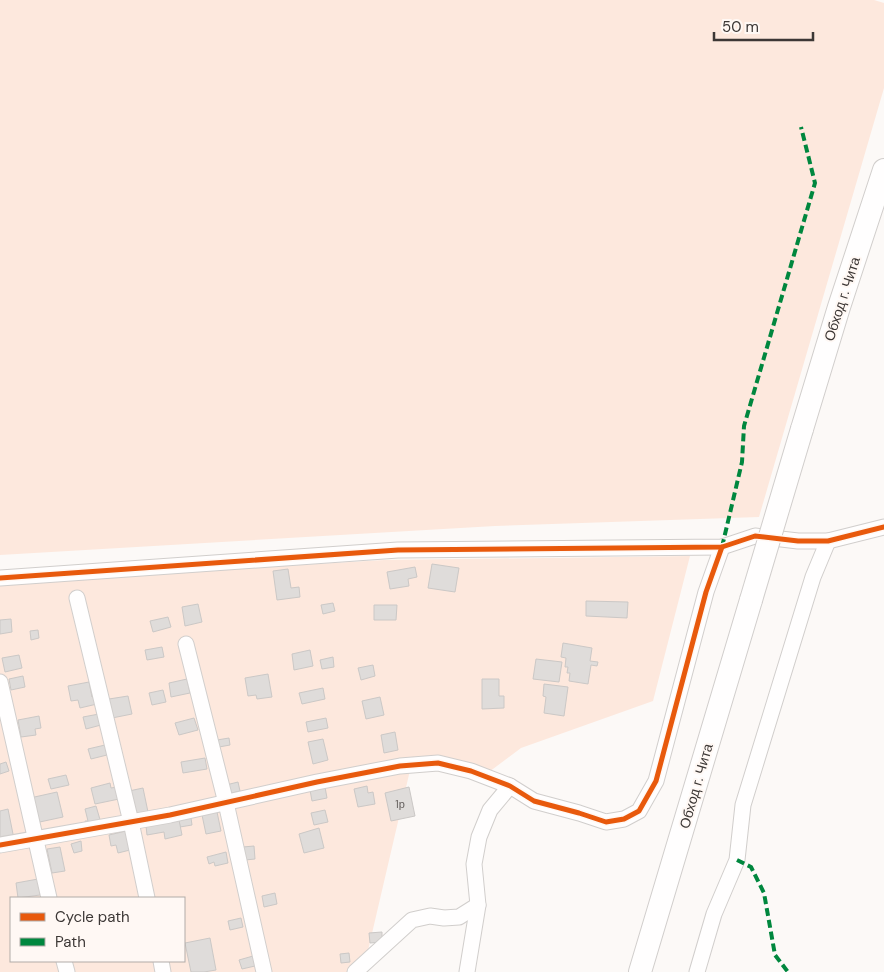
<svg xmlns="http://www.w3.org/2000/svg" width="884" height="972" font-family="'DM Sans',sans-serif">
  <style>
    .green { fill: #fde8dd; fill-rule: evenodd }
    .building { fill: #dfdcda; stroke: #cbc8c6 }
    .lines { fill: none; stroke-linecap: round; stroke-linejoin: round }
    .minor-casing { stroke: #d1cecc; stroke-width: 17 }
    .highway-casing { stroke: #d1cecc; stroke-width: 24 }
    .minor { stroke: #fffefe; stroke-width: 15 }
    .highway { stroke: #fffefe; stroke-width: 22 }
    .highway-bridge-casing { stroke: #d1cecc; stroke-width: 24; stroke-linecap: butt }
    .highway-bridge { stroke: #fffefe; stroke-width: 22 }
    .quiet { stroke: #00873e; stroke-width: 4; stroke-dasharray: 8 4; stroke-linecap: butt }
    .cycleway-casing { stroke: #fff8f4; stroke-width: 8 }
    .cycleway { stroke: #e8590c; stroke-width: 5 }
    .labels { text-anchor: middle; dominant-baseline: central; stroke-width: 4; stroke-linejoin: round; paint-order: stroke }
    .number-label { font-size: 11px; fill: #65605e }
    .street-label { font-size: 14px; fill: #3c3735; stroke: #fff8f4 }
  </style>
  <rect width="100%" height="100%" fill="#fcf9f7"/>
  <g class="green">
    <polygon points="0,0 874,0 884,3 884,88 759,517 495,526 0,555"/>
    <path d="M690 556 653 701 521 748 489 772 411 766 363 972H0V583L384 560ZM11 898H184V961H11Z"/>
  </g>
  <g class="building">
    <polygon points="432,564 459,568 455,592 428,588"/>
    <polygon points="415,567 417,577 408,579 409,586 390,589 387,572"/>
    <polygon points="288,569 291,588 299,587 300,597 277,600 273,571"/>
    <polygon points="586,601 628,602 627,618 586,616"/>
    <polygon points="333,603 335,611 323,614 321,605"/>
    <polygon points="198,604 202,622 185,626 182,607"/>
    <polygon points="374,605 397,605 396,620 374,620"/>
    <polygon points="168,617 171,627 153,632 150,621"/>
    <polygon points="11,619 12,632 0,634 0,620"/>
    <polygon points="38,630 39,638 31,640 30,631"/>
    <polygon points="563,643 592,648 590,661 598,662 597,666 591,665 588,684 569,681 570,673 567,673 568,667 565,667 566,658 561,657"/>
    <polygon points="162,647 164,657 147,660 145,650"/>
    <polygon points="310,650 313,666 294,670 292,654"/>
    <polygon points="19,655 22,668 5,672 2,658"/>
    <polygon points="333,657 334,667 322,669 320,660"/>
    <polygon points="536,659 562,662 559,682 533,679"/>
    <polygon points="373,665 375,676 361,680 358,668"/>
    <polygon points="268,674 272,697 257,699 256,695 248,696 245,678"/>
    <polygon points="23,676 25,687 11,690 9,679"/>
    <polygon points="187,679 190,693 171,697 169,683"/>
    <polygon points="482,679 499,679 499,696 504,696 504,708 482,709"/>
    <polygon points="89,682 92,697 96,696 97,704 80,708 78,700 71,701 68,686"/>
    <polygon points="544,684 568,687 564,716 544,713 546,697 543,696"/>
    <polygon points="323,688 325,699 302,704 299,693"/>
    <polygon points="163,690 166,702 152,705 149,693"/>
    <polygon points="128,696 132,714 112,718 109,699"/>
    <polygon points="380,697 384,715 366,719 362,701"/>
    <polygon points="99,714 101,725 86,729 83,717"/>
    <polygon points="39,716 41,728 35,729 36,735 21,737 18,720"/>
    <polygon points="194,718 198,730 179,735 175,723"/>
    <polygon points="326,718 328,728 308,732 306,722"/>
    <polygon points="395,732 398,750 384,753 381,735"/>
    <polygon points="229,738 230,745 219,747 217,740"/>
    <polygon points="323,739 328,760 313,764 308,742"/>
    <polygon points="105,745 107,755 91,759 88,749"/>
    <polygon points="205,758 207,769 183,773 181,762"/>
    <polygon points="6,762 9,771 0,774 0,764"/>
    <polygon points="66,775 69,785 51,789 48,779"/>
    <polygon points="238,782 240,791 228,794 226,785"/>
    <polygon points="110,783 111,788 117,787 119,799 95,804 91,788"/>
    <polygon points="367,786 368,793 373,792 375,804 358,807 354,789"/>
    <polygon points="325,787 327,798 312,801 310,790"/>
    <polygon points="409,787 415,816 391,821 385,793"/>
    <polygon points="143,788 148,812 134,814 129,791"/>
    <polygon points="57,792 63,817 35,823 30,798"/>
    <polygon points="96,806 101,823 87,827 85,821 88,821 85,809"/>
    <polygon points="8,809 14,839 0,842 0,811"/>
    <polygon points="325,810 328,822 314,825 311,813"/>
    <polygon points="217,812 221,831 206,834 202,815"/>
    <polygon points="191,818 192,825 180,827 179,820"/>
    <polygon points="179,820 182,835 165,839 164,832 147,835 146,826"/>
    <polygon points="319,828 324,848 304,853 299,834"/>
    <polygon points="126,831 130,850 118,853 116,845 111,846 109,835"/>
    <polygon points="81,841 82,851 74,853 71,844"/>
    <polygon points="254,846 255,859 245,860 243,847"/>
    <polygon points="60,847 65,871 52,873 47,849"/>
    <polygon points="226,852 228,863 215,866 214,862 209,864 207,857"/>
    <polygon points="38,879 40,895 18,898 16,883"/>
    <polygon points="275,893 277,904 264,907 262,896"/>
    <polygon points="241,918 243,927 230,930 228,921"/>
    <polygon points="382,932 382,942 370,943 369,933"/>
    <polygon points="210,938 216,970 204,972 191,972 185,943"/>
    <polygon points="349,953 350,962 341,963 340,954"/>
    <polygon points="253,956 255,966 242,969 239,960"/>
  </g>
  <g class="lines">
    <g class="minor-casing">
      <g id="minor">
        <polyline points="0,578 398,550 722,547 755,536 798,541 828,541 884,527"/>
        <polyline points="77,598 131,822 147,898"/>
        <polyline points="186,644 226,803 264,972"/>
        <polyline points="0,682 49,898"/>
        <polyline points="0,845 170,815 317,782 400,766 438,763 471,771 510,786 534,801 579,813 606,822 624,819 639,811 656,781 706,592 722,547"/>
        <polyline points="64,961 67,972"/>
        <polyline points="161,961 163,972"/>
        <polyline points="355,972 412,920 430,916 444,918 459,917 478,905 474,864 479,837 490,810 510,786"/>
        <polyline points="467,972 478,905"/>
        <polyline points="697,972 714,914 737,860 743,805 813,577 828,541"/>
      </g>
    </g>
    <g class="highway-casing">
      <g id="highway">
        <polyline points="802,429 839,307 884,170"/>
        <polyline points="640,972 751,600"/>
      </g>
    </g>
    <use href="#minor" class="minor"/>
    <use href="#highway" class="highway"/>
    <g class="highway-bridge-casing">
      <polyline id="highway-bridge" points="751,600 802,429"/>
    </g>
    <use href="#highway-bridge" class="highway-bridge"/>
    <g class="quiet">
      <polyline points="722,547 742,462 744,426 815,183 801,127"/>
      <polyline points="737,860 751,867 764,893 775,955 788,972"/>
    </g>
    <g class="cycleway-casing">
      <g id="cycleway">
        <polyline points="0,578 398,550 722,547 755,536 798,541 828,541 884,527"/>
        <polyline points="0,845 170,815 317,782 400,766 438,763 471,771 510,786 534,801 579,813 606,822 624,819 639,811 656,781 706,592 722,547"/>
      </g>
    </g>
    <use href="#cycleway" class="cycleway"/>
  </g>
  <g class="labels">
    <g class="number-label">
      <text x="400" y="804">1р</text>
    </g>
    <g class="street-label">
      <text transform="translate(842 299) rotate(-72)">Обход г. Чита</text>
      <text transform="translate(696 786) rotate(-74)">Обход г. Чита</text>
    </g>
  </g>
  <rect x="10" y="897" width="175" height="65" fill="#fff8f4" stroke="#b1aba8"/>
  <rect x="20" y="913" width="25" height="8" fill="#e8590c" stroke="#b1aba8"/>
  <text x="55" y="922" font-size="15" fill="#3c3735">Cycle path</text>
  <rect x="20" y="938" width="25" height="8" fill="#00873e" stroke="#b1aba8"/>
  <text x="55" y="947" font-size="15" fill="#3c3735">Path</text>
  <path d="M714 32v8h99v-8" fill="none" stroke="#3c3735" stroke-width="2.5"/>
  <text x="722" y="32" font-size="15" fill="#3c3735" stroke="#fff8f4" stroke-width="4" paint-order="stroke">50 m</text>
</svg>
